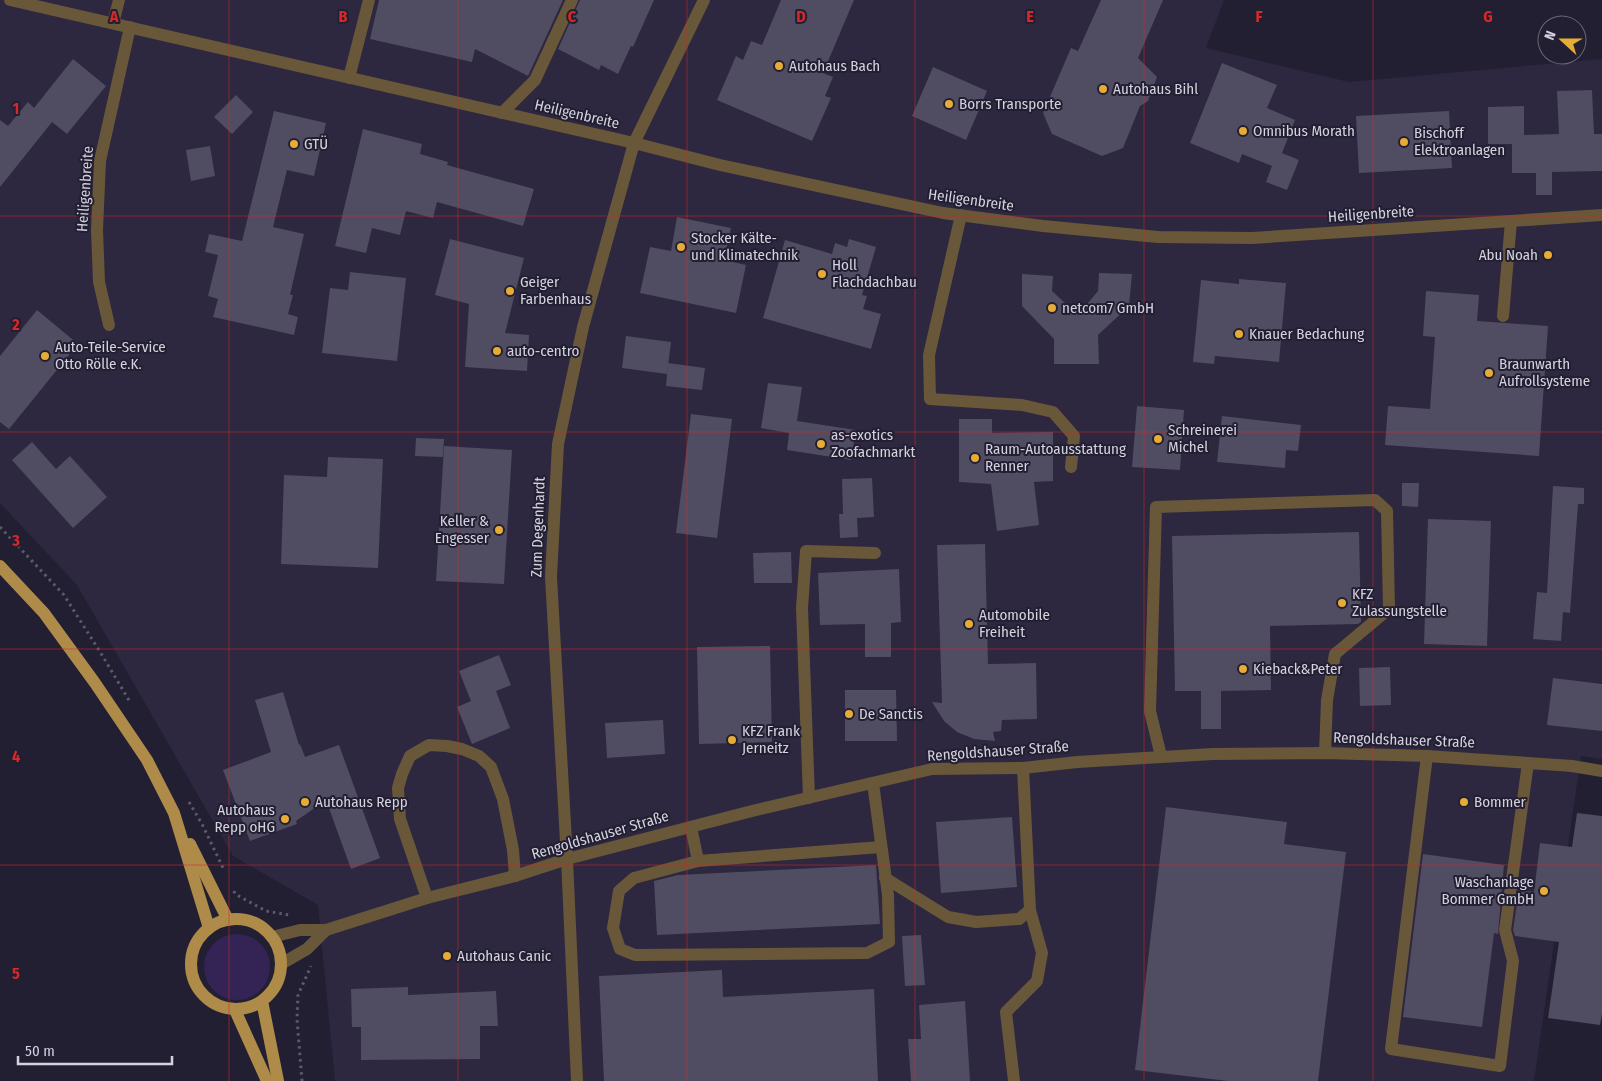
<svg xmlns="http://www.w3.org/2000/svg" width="1602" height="1081" font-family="'Fira Sans Condensed',sans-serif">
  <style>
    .built { fill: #2d2740 }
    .green { fill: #332455 }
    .building { fill: #504c61 }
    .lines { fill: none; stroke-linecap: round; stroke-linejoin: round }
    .path { stroke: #5d5a6b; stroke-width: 3; stroke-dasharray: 2.5 4; stroke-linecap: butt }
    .minor { stroke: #695739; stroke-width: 12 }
    .major { stroke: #af8b4a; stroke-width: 12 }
    .grid { fill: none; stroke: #d62828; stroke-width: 1; stroke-opacity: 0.55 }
    .poi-dot { fill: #e6ac36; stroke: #231f32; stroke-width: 2 }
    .labels { text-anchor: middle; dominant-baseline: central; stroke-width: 4; stroke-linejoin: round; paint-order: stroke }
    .poi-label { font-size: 15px; fill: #d4d2df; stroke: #231f32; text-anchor: start }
    .street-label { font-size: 15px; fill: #d4d2df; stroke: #231f32 }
    .grid-label { font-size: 16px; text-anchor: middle; font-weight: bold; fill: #d62828; stroke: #231f32; stroke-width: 4; stroke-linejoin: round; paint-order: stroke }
  </style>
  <rect width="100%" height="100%" fill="#231f32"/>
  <polygon class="built" points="0,0 1224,0 1206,48 1349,82 1602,59 1602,759 1581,756 1534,1081 335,1081 318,905 233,856 77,585 0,503"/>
  <circle class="green" cx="237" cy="967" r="33"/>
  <g class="building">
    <polygon points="379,0 563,0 528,76 475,49 472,62 370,39"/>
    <polygon points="580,0 654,0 633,47 631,46 618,74 601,65 599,70 558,49"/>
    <polygon points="781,0 854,0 823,73 833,77 825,96 831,98 812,141 717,100 736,56 743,60 751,41 762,45"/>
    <polygon points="1101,0 1163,0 1138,58 1157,77 1148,101 1140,106 1123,148 1102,156 1052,134 1043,113 1071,48 1078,51"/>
    <polygon points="73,59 106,86 67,134 52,122 0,187 0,120 8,126 28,102 34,108"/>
    <polygon points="1222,63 1277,85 1267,108 1295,120 1282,153 1299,160 1287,190 1266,182 1272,166 1242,154 1239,163 1190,143"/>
    <polygon points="933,67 987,91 966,140 912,116"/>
    <polygon points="1592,90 1594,134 1602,134 1602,171 1552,172 1552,195 1536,195 1536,173 1512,173 1512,144 1488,144 1488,107 1524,106 1524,135 1559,134 1557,91"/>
    <polygon points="236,95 253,112 232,134 214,117"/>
    <polygon points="274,111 326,123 314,176 287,170 273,227 304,234 290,295 293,295 288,314 298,317 294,335 213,317 218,299 208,296 218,255 205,252 209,234 242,241"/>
    <polygon points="1449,111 1452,168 1359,173 1356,116"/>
    <polygon points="363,129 422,144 420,154 448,162 447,165 534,189 523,226 437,202 433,218 406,211 400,235 372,228 366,253 335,246"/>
    <polygon points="210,146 215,176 191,181 186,150"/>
    <polygon points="677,217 731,228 724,260 746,265 736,313 640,293 650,247 671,251"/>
    <polygon points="450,239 524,258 505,333 529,335 527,371 465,367 469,304 435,295"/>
    <polygon points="849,239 876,247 862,295 867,296 863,309 881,314 871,349 763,318 785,240 832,254 835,243 847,247"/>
    <polygon points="350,272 406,278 397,361 322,353 330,288 348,290"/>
    <polygon points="1099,273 1132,274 1129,306 1098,335 1099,364 1054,364 1054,339 1022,306 1022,274 1053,276 1052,291 1078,315 1098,291"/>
    <polygon points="1239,279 1286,283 1279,362 1215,356 1214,364 1193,362 1201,280 1239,284"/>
    <polygon points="1426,291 1479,295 1477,321 1548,326 1539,456 1385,445 1388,406 1430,409 1435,337 1423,336"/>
    <polygon points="37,310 78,344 9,429 0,422 0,356"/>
    <polygon points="626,336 671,342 667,374 622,368"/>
    <polygon points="668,363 705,368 702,390 666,386"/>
    <polygon points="768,383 802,387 797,421 856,430 851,460 787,450 789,433 761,428"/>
    <polygon points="1137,406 1184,410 1180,470 1132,467"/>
    <polygon points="691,414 732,419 717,538 676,533"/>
    <polygon points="1222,416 1301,425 1298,451 1286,450 1285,468 1217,462"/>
    <polygon points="959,419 992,419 992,433 1053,432 1053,481 1034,482 1039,525 997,531 991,484 959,482"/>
    <polygon points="416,438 444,439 443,457 415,456"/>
    <polygon points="32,442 56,469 70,456 107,497 73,528 12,460"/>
    <polygon points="444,446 512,450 504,584 436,581"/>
    <polygon points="328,457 383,459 378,568 281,564 284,475 327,477"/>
    <polygon points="872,478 874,517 857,518 858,537 840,538 839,514 843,514 842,479"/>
    <polygon points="1402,483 1419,483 1418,507 1402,506"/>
    <polygon points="1553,486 1584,488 1584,504 1578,504 1570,613 1563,612 1561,641 1533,639 1537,592 1547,593"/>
    <polygon points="1428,519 1491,521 1487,646 1424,644"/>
    <polygon points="1359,532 1361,622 1358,624 1270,626 1271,690 1221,691 1221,729 1201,729 1201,691 1175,691 1172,536"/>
    <polygon points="985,544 988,664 1036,663 1037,719 1002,720 1001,731 993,732 995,741 974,739 957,732 944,721 932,702 942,703 937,545"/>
    <polygon points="791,552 792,583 754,583 753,553"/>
    <polygon points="899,569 901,622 891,623 891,657 865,657 865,624 820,625 818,573"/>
    <polygon points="770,646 772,742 699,744 697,647"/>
    <polygon points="499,655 511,685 496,691 510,728 472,744 457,707 471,701 459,671"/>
    <polygon points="1390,667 1391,705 1360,706 1359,668"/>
    <polygon points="1553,678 1602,684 1602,731 1547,725"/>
    <polygon points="845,690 896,690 897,741 845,741"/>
    <polygon points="283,692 299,745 300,744 305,757 339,745 380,858 351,869 326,800 296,821 297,824 250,841 223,770 271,752 255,700"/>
    <polygon points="663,720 665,754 607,758 605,723"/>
    <polygon points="1166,807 1287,822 1284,844 1346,852 1318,1081 1228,1081 1135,1070"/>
    <polygon points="1577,813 1602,816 1602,1014 1600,1025 1548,1018 1559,942 1515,936 1513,930 1519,890 1534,892 1540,843 1572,847"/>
    <polygon points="1012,817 1017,887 941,893 936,822"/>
    <polygon points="1423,854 1504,865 1498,934 1494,933 1482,1027 1403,1017"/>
    <polygon points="876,865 880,924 657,935 654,881 678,875"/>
    <polygon points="921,935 925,985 905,986 902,936"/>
    <polygon points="722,970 723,997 874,989 878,1081 604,1081 599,976"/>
    <polygon points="408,987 408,995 496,991 498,1026 480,1026 480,1059 361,1060 361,1027 352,1027 351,989"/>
    <polygon points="965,1001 970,1081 911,1081 908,1039 921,1039 919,1005"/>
  </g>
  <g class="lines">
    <g class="path">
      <polyline points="0,527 64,595 102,655 130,702"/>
      <polyline points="189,802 202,824 224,870"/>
      <polyline points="234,891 235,894 266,911 289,915"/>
      <polyline points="302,1081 297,1019 298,995 311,966"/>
    </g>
    <g class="minor">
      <polyline points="10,0 634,143 720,165 943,213 1043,226 1158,237 1252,238 1602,215"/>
      <polyline points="113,23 119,0"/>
      <polyline points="349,78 369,0"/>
      <polyline points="502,113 535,80 572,0"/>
      <polyline points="961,215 929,355 930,399 1022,405 1053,412 1074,436 1071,467"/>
      <polyline points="1503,316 1511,221"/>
      <polyline points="109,325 99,282 97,230 100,161 130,27"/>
      <polyline points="1161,756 1150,711 1156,507 1375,500 1387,511 1389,609 1335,654 1327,700 1325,753"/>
      <polyline points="1427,756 1391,1049 1500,1066 1513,961 1505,930 1528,763"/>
      <polyline points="809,798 802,608 806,551 875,553"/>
      <polyline points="691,827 698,861 881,847"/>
      <polyline points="698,861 634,878 619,891 613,928 620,949 635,955 867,953 889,942 888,895 873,783"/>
      <polyline points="885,878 948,917 976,922 1019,919 1030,910 1023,768"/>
      <polyline points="427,898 400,819 398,788 402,774 410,756 429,745 447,746 462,749 479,756 491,767 503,799 513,850 515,876"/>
      <polyline points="272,937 300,930 326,930 427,898 515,876 567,859 752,811 932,769 1023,768 1077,762 1213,754 1325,753 1427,756 1572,766 1602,771"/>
      <polyline points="281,964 307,949 326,930"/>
      <polyline points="577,1081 567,859 551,577 558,444 583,327 634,143 704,0"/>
      <polyline points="1014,1081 1006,1012 1037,981 1042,953 1030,910"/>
    </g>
    <g class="major">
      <polyline points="0,566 44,613 95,683 147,760 174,813 209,928"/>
      <polyline points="190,844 228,920"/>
      <circle cx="236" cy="964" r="45"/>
      <polyline points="262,1001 278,1081"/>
      <polyline points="235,1010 267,1081"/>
    </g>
  </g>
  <path class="grid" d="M229 0V1081M458 0V1081M687 0V1081M915 0V1081M1144 0V1081M1373 0V1081M0 216H1602M0 432H1602M0 649H1602M0 865H1602"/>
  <g class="poi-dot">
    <circle cx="779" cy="66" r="5"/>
    <circle cx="1103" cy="89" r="5"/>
    <circle cx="949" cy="104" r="5"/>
    <circle cx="1243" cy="131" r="5"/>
    <circle cx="1404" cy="142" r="5"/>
    <circle cx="294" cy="144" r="5"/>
    <circle cx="681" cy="247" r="5"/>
    <circle cx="1548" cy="255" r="5"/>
    <circle cx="822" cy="274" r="5"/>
    <circle cx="510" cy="291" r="5"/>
    <circle cx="1052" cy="308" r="5"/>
    <circle cx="1239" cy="334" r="5"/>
    <circle cx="497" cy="351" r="5"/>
    <circle cx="45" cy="356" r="5"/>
    <circle cx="1489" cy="373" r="5"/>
    <circle cx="1158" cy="439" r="5"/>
    <circle cx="821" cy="444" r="5"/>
    <circle cx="975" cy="458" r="5"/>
    <circle cx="499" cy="530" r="5"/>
    <circle cx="1342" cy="603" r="5"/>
    <circle cx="969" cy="624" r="5"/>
    <circle cx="1243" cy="669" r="5"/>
    <circle cx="849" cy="714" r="5"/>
    <circle cx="732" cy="740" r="5"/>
    <circle cx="305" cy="802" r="5"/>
    <circle cx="1464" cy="802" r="5"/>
    <circle cx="285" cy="819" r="5"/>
    <circle cx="1544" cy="891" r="5"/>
    <circle cx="447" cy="956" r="5"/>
  </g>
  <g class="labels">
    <g class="poi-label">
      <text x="789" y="66">Autohaus Bach</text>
      <text x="1113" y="89">Autohaus Bihl</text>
      <text x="959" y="104">Borrs Transporte</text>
      <text x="1253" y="131">Omnibus Morath</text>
      <text x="1414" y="133">Bischoff<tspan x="1414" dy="17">Elektroanlagen</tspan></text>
      <text x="304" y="144">GTÜ</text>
      <text x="691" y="238">Stocker Kälte-<tspan x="691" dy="17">und Klimatechnik</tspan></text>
      <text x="1538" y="255" text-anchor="end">Abu Noah</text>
      <text x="832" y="265">Holl<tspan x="832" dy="17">Flachdachbau</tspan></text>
      <text x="520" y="282">Geiger<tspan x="520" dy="17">Farbenhaus</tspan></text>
      <text x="1062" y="308">netcom7 GmbH</text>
      <text x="1249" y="334">Knauer Bedachung</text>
      <text x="55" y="347">Auto-Teile-Service<tspan x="55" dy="17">Otto Rölle e.K.</tspan></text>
      <text x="507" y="351">auto-centro</text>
      <text x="1499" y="364">Braunwarth<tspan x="1499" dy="17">Aufrollsysteme</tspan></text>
      <text x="1168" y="430">Schreinerei<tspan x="1168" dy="17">Michel</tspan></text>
      <text x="831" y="435">as-exotics<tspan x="831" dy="17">Zoofachmarkt</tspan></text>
      <text x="985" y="449">Raum-Autoausstattung<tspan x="985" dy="17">Renner</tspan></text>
      <text x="489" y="521" text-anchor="end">Keller &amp;<tspan x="489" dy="17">Engesser</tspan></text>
      <text x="1352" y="594">KFZ<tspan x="1352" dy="17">Zulassungstelle</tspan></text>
      <text x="979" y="615">Automobile<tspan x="979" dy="17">Freiheit</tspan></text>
      <text x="1253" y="669">Kieback&amp;Peter</text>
      <text x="859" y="714">De Sanctis</text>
      <text x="742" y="731">KFZ Frank<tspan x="742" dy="17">Jerneitz</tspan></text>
      <text x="315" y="802">Autohaus Repp</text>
      <text x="1474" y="802">Bommer</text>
      <text x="275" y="810" text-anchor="end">Autohaus<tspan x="275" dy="17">Repp oHG</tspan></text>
      <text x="1534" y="882" text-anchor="end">Waschanlage<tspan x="1534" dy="17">Bommer GmbH</tspan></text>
      <text x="457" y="956">Autohaus Canic</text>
    </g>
    <g class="street-label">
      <text transform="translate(577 114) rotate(13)">Heiligenbreite</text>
      <text transform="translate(85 189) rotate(-86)">Heiligenbreite</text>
      <text transform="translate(971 200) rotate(8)">Heiligenbreite</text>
      <text transform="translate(1371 214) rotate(-4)">Heiligenbreite</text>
      <text transform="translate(538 527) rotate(-88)">Zum Degenhardt</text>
      <text transform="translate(1404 740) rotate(2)">Rengoldshauser Straße</text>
      <text transform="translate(998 751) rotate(-4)">Rengoldshauser Straße</text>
      <text transform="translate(600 835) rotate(-16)">Rengoldshauser Straße</text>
    </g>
  </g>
  <g class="grid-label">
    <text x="114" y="22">A</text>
    <text x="343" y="22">B</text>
    <text x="572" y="22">C</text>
    <text x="801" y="22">D</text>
    <text x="1030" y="22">E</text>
    <text x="1259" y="22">F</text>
    <text x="1488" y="22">G</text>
    <text x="16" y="114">1</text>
    <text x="16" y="330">2</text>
    <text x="16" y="546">3</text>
    <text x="16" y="762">4</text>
    <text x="16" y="979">5</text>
  </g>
  <g transform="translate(1562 40) rotate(291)"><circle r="24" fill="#231f32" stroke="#6a6777"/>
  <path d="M0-4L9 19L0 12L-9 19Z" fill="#e6ac36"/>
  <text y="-8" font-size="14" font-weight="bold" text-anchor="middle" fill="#d4d2df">N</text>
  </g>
  <path d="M18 1056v8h154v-8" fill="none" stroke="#d4d2df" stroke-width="2.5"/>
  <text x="25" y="1056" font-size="15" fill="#d4d2df" stroke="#231f32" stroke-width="4" paint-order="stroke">50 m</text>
</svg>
